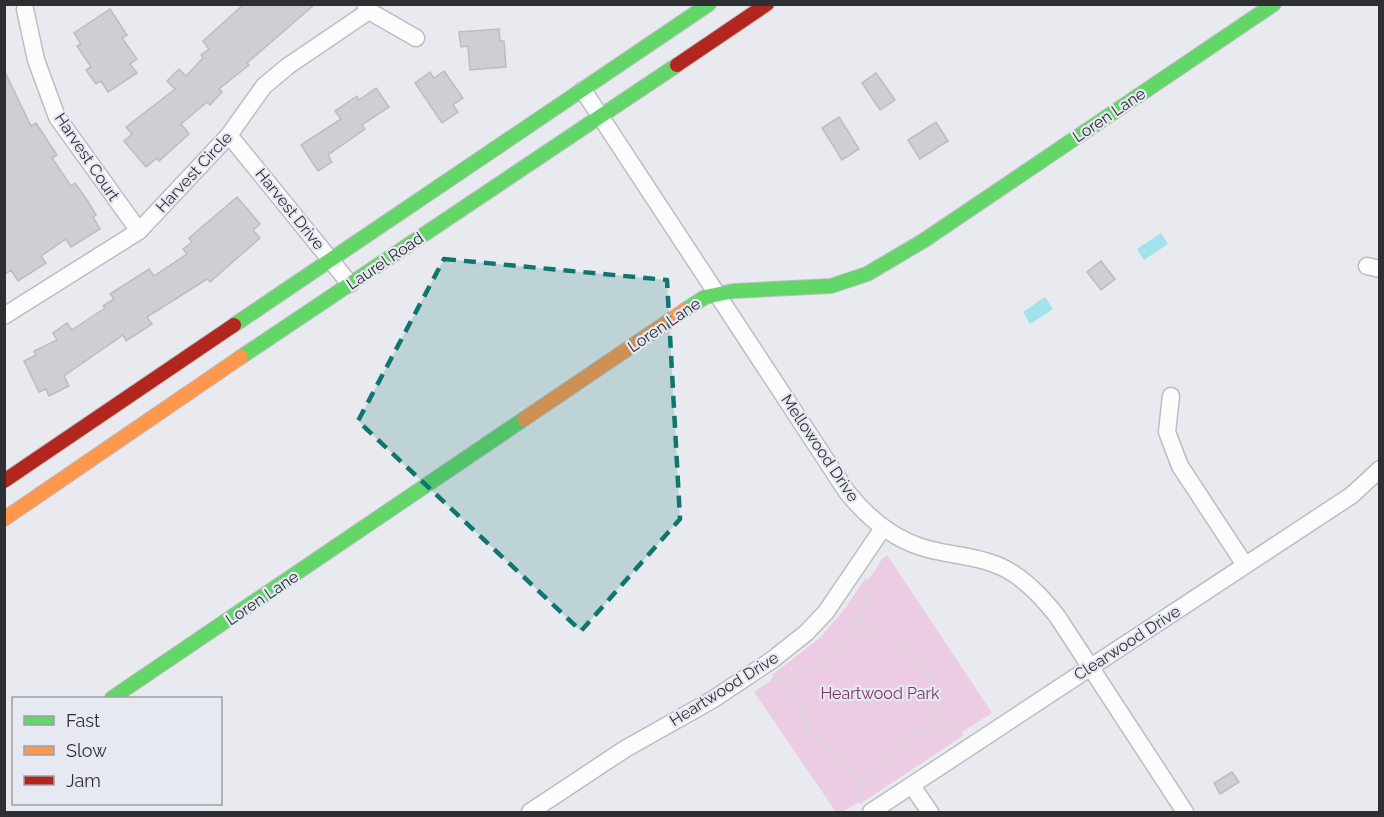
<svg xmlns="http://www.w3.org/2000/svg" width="1384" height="817" font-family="Raleway,sans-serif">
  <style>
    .green { fill: #ebcce2 }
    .water { fill: #a1e2ec }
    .building { fill: #cdcfd2; stroke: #bbbdc0; stroke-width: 1.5 }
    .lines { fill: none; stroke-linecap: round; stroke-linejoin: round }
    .street-casing { stroke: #bcbdc1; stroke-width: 19 }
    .fast-casing { stroke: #bcbdc1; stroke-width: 16 }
    .slow-casing { stroke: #bcbdc1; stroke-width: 16 }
    .jam-casing { stroke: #bcbdc1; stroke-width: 16 }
    .path { stroke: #d5d6d8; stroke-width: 3; stroke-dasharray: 4.5 4.5; stroke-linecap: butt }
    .street { stroke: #fcfcfd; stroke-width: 16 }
    .fast { stroke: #63d668; stroke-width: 14 }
    .slow { stroke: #ff974d; stroke-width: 14 }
    .jam { stroke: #b3261e; stroke-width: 14 }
    .marked { fill: #0f766e; fill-opacity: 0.2; stroke: #0f766e; stroke-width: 4.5; stroke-dasharray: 12 8; stroke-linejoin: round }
    .labels { text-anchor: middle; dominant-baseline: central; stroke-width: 4.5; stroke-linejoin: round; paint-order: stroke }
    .street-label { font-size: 16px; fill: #2e2f33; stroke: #e6e9f2 }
    .park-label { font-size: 16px; fill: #7e3567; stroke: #e6e9f2 }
  </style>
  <rect width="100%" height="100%" fill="#e9eaef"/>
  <polygon class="green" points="887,555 992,713 962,732 964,735 860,804 858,802 842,812 836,812 754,692 774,678 772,675 820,638 844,610 866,578 869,580 882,559"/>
  <g class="water">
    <polygon points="1161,233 1168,244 1144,260 1137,249"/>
    <polygon points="1045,297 1053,309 1030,324 1023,312"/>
  </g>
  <g class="building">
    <polygon points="244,4 315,4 247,63 249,65 219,89 222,92 210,105 207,102 181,124 189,134 159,161 157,158 146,167 124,141 132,134 126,127 175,89 167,81 179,69 186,76 203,58 201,55 209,49 203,41"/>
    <polygon points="110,9 127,35 122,38 137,59 130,64 137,73 108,92 101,81 96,84 86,70 91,67 77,46 81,44 74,33"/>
    <polygon points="499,29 500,41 504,41 506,67 470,70 468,46 461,47 459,32"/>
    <polygon points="4,70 31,126 36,123 57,155 52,158 71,186 75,183 87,200 96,215 93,217 100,229 71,247 66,239 41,256 46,263 18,281 11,270 4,275"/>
    <polygon points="444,71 463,98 453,105 458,112 442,123 415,83 430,72 434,78"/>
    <polygon points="876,73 895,100 880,110 862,83"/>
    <polygon points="376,88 389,107 362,125 365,129 328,155 332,162 318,171 301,145 341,119 335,111 357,96 359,100"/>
    <polygon points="839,117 859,149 842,160 822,128"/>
    <polygon points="936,122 948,141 920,159 908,140"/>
    <polygon points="237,197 260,224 253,230 260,238 210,282 207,279 147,317 152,324 126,341 123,335 64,376 69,386 49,396 46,389 39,392 24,361 36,355 34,351 57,340 53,333 67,323 72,330 105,308 103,306 114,299 110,294 149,269 154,276 187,254 183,249 192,242 189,238"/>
    <polygon points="1101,261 1115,279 1101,290 1087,272"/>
    <polygon points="1232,772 1239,782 1220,794 1214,783"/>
  </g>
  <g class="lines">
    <g class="street-casing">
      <g id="street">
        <polyline points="365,4 369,11 416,38"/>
        <polyline points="25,9 36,60 57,117 139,231"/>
        <path d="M583 90 847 492C867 517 890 537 921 547 952 557 986 555 1014 574 1032 586 1044 600 1057 616L1185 812"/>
        <polyline points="229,135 350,284"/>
        <polyline points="1367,266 1380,269"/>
        <polyline points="4,316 139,231 229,135 264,86 288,66 369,11"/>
        <polyline points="1171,396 1167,432 1180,466 1245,565"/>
        <polyline points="912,786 930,812"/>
        <polyline points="530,812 625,749 712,700 772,660 806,633 826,612 883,528"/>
        <polyline points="871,812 1352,495 1380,469"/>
      </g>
    </g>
    <g class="fast-casing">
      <g id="fast">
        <polyline points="685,310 705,297 734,291 831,286 867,274 923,241 1274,4"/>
        <polyline points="234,325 709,4"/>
        <polyline points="241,357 677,65"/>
        <polyline points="112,698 524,419"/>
      </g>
    </g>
    <g class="slow-casing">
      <g id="slow">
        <polyline points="524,419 685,310"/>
        <polyline points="4,519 241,357"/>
      </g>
    </g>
    <g class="jam-casing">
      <g id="jam">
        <polyline points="677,65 767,4"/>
        <polyline points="4,481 234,325"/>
      </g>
    </g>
    <g class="path">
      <polyline points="862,618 875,632 915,654 927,673 935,707 948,726"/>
      <polyline points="771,679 789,679 813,668 836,651 862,617 871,580 870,577"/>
      <path d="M789 679C807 699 800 716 813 735 822 750 838 754 849 766 853 771 857 777 860 782L855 806"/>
      <path d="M860 782C881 759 900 740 931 731 944 727 955 723 967 731"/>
    </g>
    <use href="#street" class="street"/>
    <use href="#fast" class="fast"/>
    <use href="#slow" class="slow"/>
    <use href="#jam" class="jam"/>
  </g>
  <path class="marked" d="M444 259 667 280 680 519 581 631 358 421Z"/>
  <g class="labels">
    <g class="street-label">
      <text transform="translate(1109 115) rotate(-34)">Loren Lane</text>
      <text transform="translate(87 157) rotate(56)">Harvest Court</text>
      <text transform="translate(194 172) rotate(-47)">Harvest Circle</text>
      <text transform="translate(290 209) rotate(51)">Harvest Drive</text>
      <text transform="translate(385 261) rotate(-34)">Laurel Road</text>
      <text transform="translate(664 325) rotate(-34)">Loren Lane</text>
      <text transform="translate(820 448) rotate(56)">Mellowood Drive</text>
      <text transform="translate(262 598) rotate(-34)">Loren Lane</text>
      <text transform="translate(1127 643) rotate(-33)">Clearwood Drive</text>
      <text transform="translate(724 689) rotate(-32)">Heartwood Drive</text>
    </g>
    <g class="park-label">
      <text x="880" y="693">Heartwood Park</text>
    </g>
  </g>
  <rect width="1384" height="817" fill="none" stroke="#2e2f33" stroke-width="12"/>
  <rect x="12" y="697" width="210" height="108" fill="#e6e9f2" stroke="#9c9fa6" stroke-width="1.5"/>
  <rect x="24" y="716" width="30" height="9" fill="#63d668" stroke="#9c9fa6" stroke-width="1.5"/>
  <text x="66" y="727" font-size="18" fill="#2e2f33">Fast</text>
  <rect x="24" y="746" width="30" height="9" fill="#ff974d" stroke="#9c9fa6" stroke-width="1.5"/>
  <text x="66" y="757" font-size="18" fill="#2e2f33">Slow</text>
  <rect x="24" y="776" width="30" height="9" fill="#b3261e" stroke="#9c9fa6" stroke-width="1.5"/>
  <text x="66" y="787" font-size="18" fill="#2e2f33">Jam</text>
</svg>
